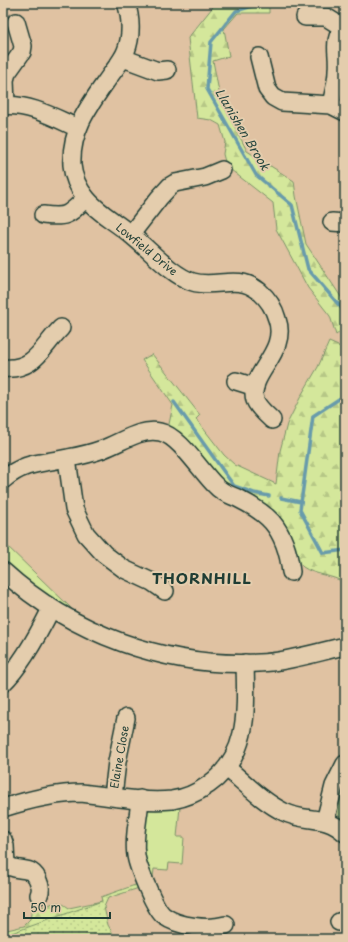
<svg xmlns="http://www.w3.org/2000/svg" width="348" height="942" font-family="'Playpen Sans',sans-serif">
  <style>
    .grass { fill: #d4e79b; stroke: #7a9268 }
    .forest { fill: url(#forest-firs); stroke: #7a9268 }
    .park { fill: url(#park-dots); stroke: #7a9268 }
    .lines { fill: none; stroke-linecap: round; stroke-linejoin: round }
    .stream { stroke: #689bab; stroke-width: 3.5 }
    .minor-casing { stroke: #1f3d34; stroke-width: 20 }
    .minor { stroke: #e4cdad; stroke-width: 17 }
    .labels { text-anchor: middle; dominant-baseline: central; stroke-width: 4; stroke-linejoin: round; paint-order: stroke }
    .street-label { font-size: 11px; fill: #1f3d34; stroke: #e4cdad }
    .water-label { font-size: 12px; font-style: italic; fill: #25453e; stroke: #e4cdad }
    .district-label { font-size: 15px; font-weight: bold; letter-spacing: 1px; fill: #1f3d34; stroke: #e4cdad }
  </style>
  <defs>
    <pattern id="forest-firs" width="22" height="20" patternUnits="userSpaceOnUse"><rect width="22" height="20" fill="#d4e79b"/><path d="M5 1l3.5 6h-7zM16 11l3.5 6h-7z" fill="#b6c786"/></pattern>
    <pattern id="park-dots" width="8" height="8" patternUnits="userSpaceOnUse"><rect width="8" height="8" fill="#d4e79b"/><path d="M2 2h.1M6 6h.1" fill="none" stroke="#b6c786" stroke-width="1.8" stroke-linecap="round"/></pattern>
  </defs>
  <rect width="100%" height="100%" fill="#e0c2a2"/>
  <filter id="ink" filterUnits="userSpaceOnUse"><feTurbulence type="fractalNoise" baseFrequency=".025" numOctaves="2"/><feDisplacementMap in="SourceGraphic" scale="8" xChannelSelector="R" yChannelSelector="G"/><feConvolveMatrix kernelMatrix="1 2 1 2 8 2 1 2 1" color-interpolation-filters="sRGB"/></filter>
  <g filter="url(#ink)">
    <g class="grass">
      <polygon points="3,542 70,607 73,612 32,585 6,563 3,560"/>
      <polygon points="180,807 177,837 184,837 182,864 169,863 168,870 154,869 152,885 143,858 146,810 172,809"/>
    </g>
    <g class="forest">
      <polygon points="216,3 269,3 269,13 238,13 224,29 229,56 213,61 220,97 247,151 294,181 296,196 306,244 345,303 345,328 336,335 330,316 308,288 281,238 276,229 273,203 226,166 223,154 225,142 220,125 211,120 197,118 188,38"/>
      <path d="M329 342 345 349V466L342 473 345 486V583C333 575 314 575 303 567 298 563 296 556 294 550L230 491 168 429 173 405 142 360 152 354 200 415 196 419 224 455 235 465 276 484 280 451 287 424 302 394 318 367Z"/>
      <path d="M102 901 3 939V931L24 926 30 920 32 907C36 907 41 907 45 906 57 902 58 900 69 908Z"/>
    </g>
    <g class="park">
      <path d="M345 783V823L338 815C338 804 340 792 345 783Z"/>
      <polygon points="138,884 139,888 108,898 104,907 108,925 116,939 3,939 3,936 102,901 101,897"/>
    </g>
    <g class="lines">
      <g class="stream">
        <polyline points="262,3 236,11 211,42 207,89 256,175 292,205 308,269 345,312"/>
        <polyline points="345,395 313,416 300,510 323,553 345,550"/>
        <polyline points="174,402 234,486 254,493 269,496"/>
        <polyline points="281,498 301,502"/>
      </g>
      <g class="minor-casing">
        <g id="minor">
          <path d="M126 3C131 17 132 36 126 51 123 59 117 66 112 73 92 102 70 128 72 165 73 177 79 189 86 198 98 213 116 222 130 234 148 248 172 276 193 282 216 289 237 273 259 291 267 298 274 308 277 319 289 353 247 374 255 400 258 408 266 414 272 420"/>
          <polyline points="305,17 326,17 342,27"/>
          <polyline points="259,57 267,89 273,97 282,102 331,105 345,112"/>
          <polyline points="123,58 158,71 167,70"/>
          <polyline points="6,105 5,80 7,73 22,52 23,46 16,22"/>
          <path d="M331 105C333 94 337 82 337 71 339 50 331 43 345 24"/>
          <path d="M3 106C29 103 55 118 78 128"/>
          <path d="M43 215C68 218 68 215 86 198"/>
          <polyline points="332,222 345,223"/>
          <polyline points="131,234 159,198 170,186 175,183 205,177 222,170"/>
          <path d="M3 368C35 371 42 347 61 328"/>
          <polyline points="236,381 255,387"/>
          <polyline points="67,459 74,509 86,534 104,554 124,569 152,582 165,591"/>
          <path d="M3 480C10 474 18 469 27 466 40 462 54 461 68 458 80 456 92 453 103 449 122 442 140 428 160 432 180 436 201 472 216 486 222 493 231 495 239 499 251 505 263 512 272 522 283 535 289 555 291 572"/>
          <path d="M3 571C72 634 166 668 259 663 287 662 318 652 345 646"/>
          <path d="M3 683C21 666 40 631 51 609"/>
          <path d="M227 768C245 783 263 802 284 812 306 823 324 814 345 833"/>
          <polyline points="113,796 117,762 126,718"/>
          <path d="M140 799C139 817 133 837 136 855 137 865 155 910 164 916 179 927 208 930 226 925"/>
          <path d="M3 808C28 800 55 793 81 793 110 796 142 803 172 800 185 798 197 793 208 785 250 756 246 709 245 663"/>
          <polyline points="325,821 334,786 345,764"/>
          <polyline points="3,840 5,846 6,864 3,868"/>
          <path d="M6 864C19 874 33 863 39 883 41 887 41 890 39 895"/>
          <polyline points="339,922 345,920"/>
        </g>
      </g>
      <use href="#minor" class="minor"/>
    </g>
  </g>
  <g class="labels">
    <g class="street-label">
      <text transform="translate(147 249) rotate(39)">Lowfield Drive</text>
      <text transform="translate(119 757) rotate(-80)">Elaine Close</text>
    </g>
    <g class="water-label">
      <text transform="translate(243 129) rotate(59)">Llanishen Brook</text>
    </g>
    <g class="district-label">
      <text x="202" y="577">THORNHILL</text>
    </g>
  </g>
  <rect width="348" height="942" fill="none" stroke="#e4cdad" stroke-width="16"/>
  <rect x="8" y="8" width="332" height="926" fill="none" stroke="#1f3d34" stroke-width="1.5" filter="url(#ink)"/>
  <path d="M24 912v6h86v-6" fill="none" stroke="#1f3d34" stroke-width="2"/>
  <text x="30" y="912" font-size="12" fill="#1f3d34" stroke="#e4cdad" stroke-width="3" paint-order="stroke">50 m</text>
</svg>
